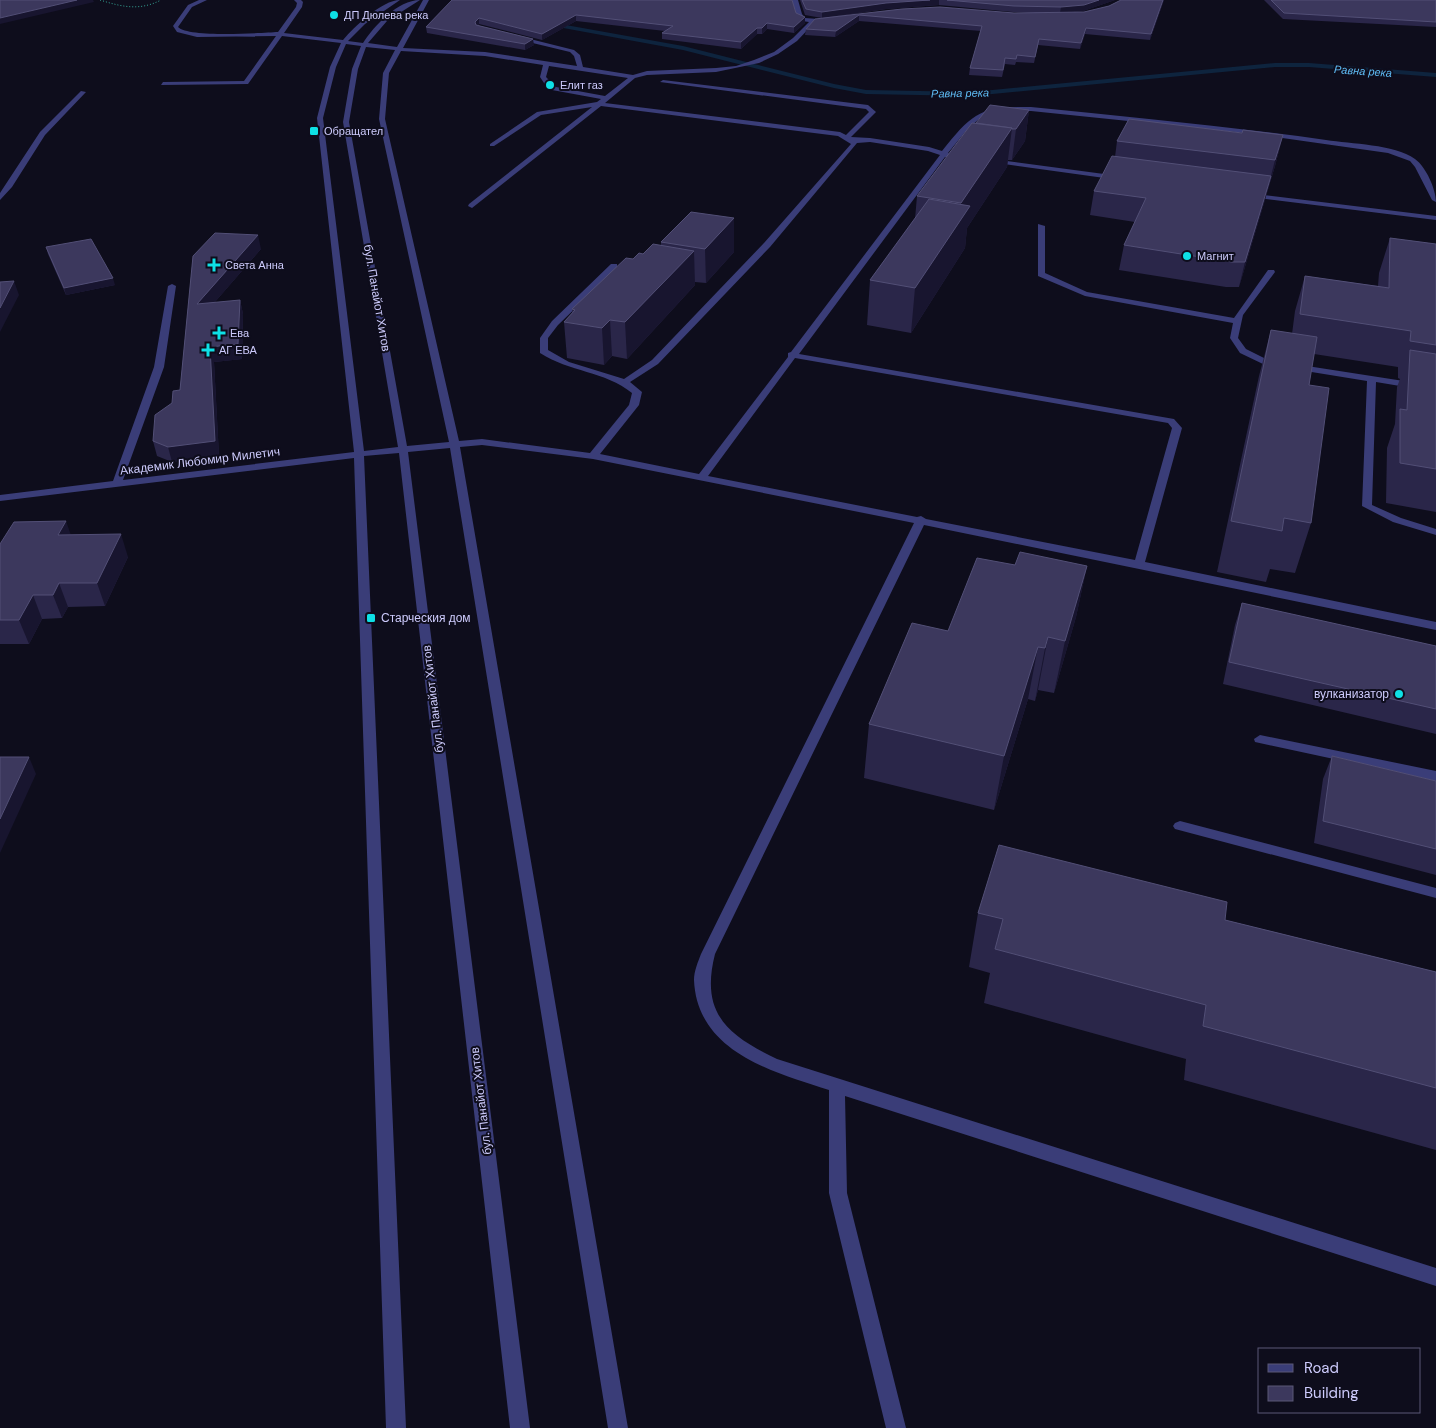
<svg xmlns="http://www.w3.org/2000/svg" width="1436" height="1428" font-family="'DM Sans',sans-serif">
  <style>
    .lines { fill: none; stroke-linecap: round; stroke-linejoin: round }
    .stream { fill: #0e243e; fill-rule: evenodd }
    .path { stroke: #34a797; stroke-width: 1; stroke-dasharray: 1 2; stroke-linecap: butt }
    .minor { fill: #3a3d78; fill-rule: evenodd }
    .wall { fill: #2a2649; fill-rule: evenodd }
    .shaded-wall { fill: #18152f }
    .building { fill: #3c385d; stroke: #524f76 }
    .poi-dot { fill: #0ee0e5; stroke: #0e0d1c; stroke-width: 2 }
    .labels { text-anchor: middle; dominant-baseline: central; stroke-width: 4; stroke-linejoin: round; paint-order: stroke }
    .far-poi-label { font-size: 11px; fill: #cdcbfc; stroke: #0e0d1c; text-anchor: start }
    .far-water-label { font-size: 11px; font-style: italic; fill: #5fbcf5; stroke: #0e0d1c }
    .street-label { font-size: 12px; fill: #cdcbfc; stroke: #0e0d1c }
    .poi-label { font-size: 12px; fill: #cdcbfc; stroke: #0e0d1c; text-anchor: start }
  </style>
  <rect width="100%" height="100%" fill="#0e0d1c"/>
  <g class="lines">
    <polygon class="stream" points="549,22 683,46 834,84 866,90 972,92 1275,63 1309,63 1436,73 1436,77 1309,67 1275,67 972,96 866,94 834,88 683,50 547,25"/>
    <path class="path" d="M100 0C122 7 140 11 161 0"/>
    <g class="minor">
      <path d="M199 0H207L192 7 178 27C189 38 260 33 278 32L296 7 297 3 294 0H301L303 2 302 7 284 33 343 40C354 27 382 0 400 0L365 24 348 41 363 43C374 26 398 0 420 0L387 21 368 43 397 47 423 0H429L403 48 485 52 577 66 574 56 570 52 516 39 518 36 574 50 580 55 583 67 633 75 647 71 716 68 736 66 754 60 774 52 793 38 809 22 802 21 796 15 792 0H798L802 14 805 18 832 20 815 22 797 41 778 54 759 63 716 72 647 75 635 78 605 103 840 132 846 135 869 112 866 109 660 82 663 80 868 105 876 112 851 137 870 138 929 147 942 151C973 112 981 106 1031 107 1129 117 1228 126 1326 140 1351 144 1394 144 1415 159 1426 167 1436 189 1436 202L1432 200 1415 167 1410 161 1388 153 1255 134 1031 111H999L981 117 965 132 948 153 952 155V157H945L799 354 1174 419 1182 428 1145 562 1436 622V630L924 525 715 954C700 1013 727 1035 777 1059L1436 1268V1286L845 1096 847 1193 906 1428H886L829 1193V1090C773 1072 697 1052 694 980 694 971 698 962 701 954L914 523 593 459 482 445 460 447 628 1428H608L450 448 408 452 530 1428H510L399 453 364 456 406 1428H386L354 458 0 501V495L113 481 154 367 168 286 172 284 176 286 164 367 123 480 354 452 317 118 330 67 341 43 282 36 248 84 161 85 163 82 244 81 276 36 197 37 177 32 173 26 188 5ZM346 44 361 46 352 69 343 122 398 447 364 451 323 118 336 67ZM366 47 395 50 383 73 379 119 449 442 407 446 349 122 358 69ZM401 51 485 56 543 65 540 77 546 86 552 90 601 99 597 102 537 112 490 144V146H494L541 115 592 107 469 204 468 206 472 208 601 106 838 136 851 144 764 243 652 360 624 379 569 362 548 350V338L558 325 617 268V264H611L552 321 540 338V353C569 372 605 371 632 393L629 405 590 453 482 439 459 441 385 119 389 73ZM549 66 628 78 605 96 556 87 546 77ZM870 142 928 151 940 155 791 352 788 353V357L699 474 600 454 639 405 642 392 630 382 658 364 770 247 857 143ZM795 358 1168 423 1172 428 1135 560 926 519 921 516 917 517 708 476Z"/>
      <polygon points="81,91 86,92 45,135 12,187 0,200 0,193 40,132"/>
      <polygon points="992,159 1119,176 1123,178 1119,180 990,162 989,161"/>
      <polygon points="1247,193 1436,216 1436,220 1250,197 1247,197"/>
      <polygon points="1038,224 1045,226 1045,273 1087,292 1234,318 1268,270 1274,270 1275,272 1243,315 1238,338 1246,349 1268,360 1436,386 1436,392 1376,382 1372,505 1401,518 1436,529 1436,535 1393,522 1362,506 1367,381 1263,364 1240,353 1230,338 1233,323 1085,296 1038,276"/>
      <polygon points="1260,735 1436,771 1436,781 1255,742 1254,739"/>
      <polygon points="1180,821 1436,888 1436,898 1175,829 1173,826 1175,823"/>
    </g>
  </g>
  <g class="wall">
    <polygon points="452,0 796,13 805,23 794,33 767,29 762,34 757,34 741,49 662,39 662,33 665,31 576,21 542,40 479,24 478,25 534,45 525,50 427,33 426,27"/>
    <path d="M800 0H1115L1083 11 1072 12H1084L1109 6 1121 0H1164L1150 40 1085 34 1080 49 1038 45 1034 63 1016 62 1015 65 1005 64 1002 77 969 75 970 68 981 31 859 21 835 37 805 35 806 29 822 18 805 15ZM939 5 1013 12 1035 13H1014L902 9 826 18 886 9Z"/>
    <polygon points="1264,0 1436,0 1436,27 1283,19"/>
    <polygon points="1029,110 1025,141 1012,160 1008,160 1007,167 967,228 965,248 911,333 867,325 870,280 915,219 917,196 976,124"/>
    <polygon points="1242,133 1283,135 1275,166 1239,287 1226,287 1119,270 1124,245 1135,222 1090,215 1094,191 1115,157 1117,141"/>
    <polygon points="734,218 734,252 706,283 695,282 695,285 627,359 612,356 604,365 567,358 564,322 572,313 572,309 633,259 661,245 661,242"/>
    <polygon points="1390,238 1436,244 1436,512 1386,503 1387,448 1395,424 1397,387 1400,379 1398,378 1398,367 1314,354 1309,385 1311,523 1295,573 1270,569 1266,582 1217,572 1259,376 1271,330 1292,334 1295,311 1305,276 1378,286 1379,273"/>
    <polygon points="46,247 115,285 66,295 48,254"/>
    <polygon points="261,249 214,303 240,300 243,314 242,359 214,362 219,456 172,462 157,456 153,441 180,390 193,256"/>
    <polygon points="71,535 128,557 105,606 68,607 62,618 42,619 29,644 0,644 0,544"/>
    <polygon points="1015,565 1087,566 1076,617 1054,693 1038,690 1035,701 1028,699 994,810 864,778 869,724 948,631"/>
    <polygon points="1242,603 1436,646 1436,734 1223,684 1235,625"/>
    <polygon points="1332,756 1436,781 1436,875 1314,843 1323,779"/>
    <polygon points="978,913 1225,920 1436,972 1436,1150 1184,1080 1186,1059 984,1003 990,973 969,967"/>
  </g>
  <g class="shaded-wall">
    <polygon points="77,0 93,0 94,2 0,24 0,18"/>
    <polygon points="930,0 939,0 939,5 886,9 822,18 822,12 886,3"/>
    <polygon points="1099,0 1115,0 1083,11 1060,13 1061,7"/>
    <polygon points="1163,0 1164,0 1150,40 1151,34"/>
    <polygon points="576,15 576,21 542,40 542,34"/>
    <polygon points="859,15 859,21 835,37 836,31"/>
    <polygon points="805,17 805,23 794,33 794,27"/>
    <polygon points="479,18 479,24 475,28 475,22"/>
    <polygon points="767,23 767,29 762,34 762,28"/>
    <polygon points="757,28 757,34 741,49 741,42"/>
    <polygon points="1086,28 1085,34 1080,49 1081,43"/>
    <polygon points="533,39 534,45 525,50 525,44"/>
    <polygon points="1029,110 1025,141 1012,160 1016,129"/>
    <polygon points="1012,128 1007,167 967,228 965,248 911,333 915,288 959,222 961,203"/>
    <polygon points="1283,135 1275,166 1267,192 1275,160"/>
    <polygon points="1271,176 1265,200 1239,287 1245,262"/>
    <polygon points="734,218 734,252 706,283 705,249"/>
    <polygon points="258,235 261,249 201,318 197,304"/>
    <polygon points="694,251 695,285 627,359 625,322"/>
    <polygon points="113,278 115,285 66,295 64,288"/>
    <polygon points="14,281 19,295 0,332 0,308"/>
    <polygon points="240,300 243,314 242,359 214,362 219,456 172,462 168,447 210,347"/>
    <polygon points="610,320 612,356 604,365 602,328"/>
    <polygon points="66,521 74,544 58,535"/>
    <polygon points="121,534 128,557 105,606 97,583"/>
    <polygon points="1087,566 1076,617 1054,693 1065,641"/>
    <polygon points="59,583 68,607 62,618 53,595"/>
    <polygon points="33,595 42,619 29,644 19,620"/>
    <polygon points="1048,637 1038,690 1035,701 1045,648"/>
    <polygon points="1038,647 1028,699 994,810 1004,756"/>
    <polygon points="29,757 36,774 0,853 0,819"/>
  </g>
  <g class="building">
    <polygon points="0,0 77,0 0,18"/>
    <polygon points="452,0 792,0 796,13 805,17 794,27 767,23 762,28 757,28 741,42 662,33 673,26 576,15 542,34 479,18 475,22 476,25 533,39 525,44 426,27"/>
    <polygon points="802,0 930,0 886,3 822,12 806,9"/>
    <polygon points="947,0 1099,0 1084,5 1061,7 1014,6"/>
    <polygon points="1121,0 1163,0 1151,34 1086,28 1081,43 1039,39 1035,57 1017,55 1016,59 1005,58 1003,70 970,68 982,26 859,15 836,31 806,29 815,19 902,9 940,7 1014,13 1084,12 1109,6"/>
    <polygon points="1271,0 1436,0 1436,22 1284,13"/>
    <polygon points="990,105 1029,110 1016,129 1012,129 1012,128 976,123"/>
    <polygon points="1129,119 1242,133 1243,130 1283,135 1275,160 1117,141"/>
    <polygon points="972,123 1012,128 961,203 917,196"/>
    <polygon points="1112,156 1271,176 1245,262 1232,262 1124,245 1146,198 1094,191"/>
    <polygon points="929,199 970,206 915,288 870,280"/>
    <polygon points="691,212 734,218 705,249 661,242"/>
    <polygon points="215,233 258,235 197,304 240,300 238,344 210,347 215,441 168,447 153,441 155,415 172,403 173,391 180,390 193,256"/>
    <polygon points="1390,238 1436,244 1436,345 1410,341 1411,331 1300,314 1305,276 1389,288"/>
    <polygon points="91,239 113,278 64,288 46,247"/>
    <polygon points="653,244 694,251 625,322 610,320 602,328 564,322 575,310 572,309 626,258 633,259 639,253 643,254"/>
    <polygon points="14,281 0,308 0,282"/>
    <polygon points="1271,330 1317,337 1309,385 1329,388 1311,523 1284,518 1282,531 1231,521"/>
    <polygon points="1410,350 1436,354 1436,469 1400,463 1400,409 1407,410"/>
    <polygon points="66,521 58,535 121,534 97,583 59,583 53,595 33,595 19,620 0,620 0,544 14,522"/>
    <polygon points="1020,552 1087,566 1065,641 1048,637 1045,648 1038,647 1004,756 869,724 912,623 948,631 977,558 1015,565"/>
    <polygon points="1242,603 1436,646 1436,709 1229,662"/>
    <polygon points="1332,756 1436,781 1436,849 1323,821"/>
    <polygon points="0,757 29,757 0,819"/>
    <polygon points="999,845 1227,902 1225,920 1436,972 1436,1088 1203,1026 1206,1005 995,949 1003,919 978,913"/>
  </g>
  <g class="poi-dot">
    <circle cx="334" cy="15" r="5"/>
    <circle cx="550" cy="85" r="5"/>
    <rect x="309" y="126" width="10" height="10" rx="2.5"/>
    <circle cx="1187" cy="256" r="5"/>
    <path d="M211.5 257.5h5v5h5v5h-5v5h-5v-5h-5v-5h5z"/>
    <path d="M216.5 325.5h5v5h5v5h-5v5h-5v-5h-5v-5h5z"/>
    <path d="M205.5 342.5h5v5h5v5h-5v5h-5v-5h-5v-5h5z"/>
    <rect x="366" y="613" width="10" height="10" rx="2.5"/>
    <circle cx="1399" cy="694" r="5"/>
  </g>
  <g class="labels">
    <g class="far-poi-label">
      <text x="344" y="15">ДП Дюлева река</text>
      <text x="560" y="85">Елит газ</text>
      <text x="324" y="131">Обращател</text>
      <text x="1197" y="256">Магнит</text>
      <text x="225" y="265">Света Анна</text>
      <text x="230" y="333">Ева</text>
      <text x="219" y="350">АГ ЕВА</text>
    </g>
    <g class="far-water-label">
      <text transform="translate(1363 71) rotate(4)">Равна река</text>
      <text transform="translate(960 93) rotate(-1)">Равна река</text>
    </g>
    <g class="street-label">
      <text transform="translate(377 298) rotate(80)">бул. Панайот Хитов</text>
      <text transform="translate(200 461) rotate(-7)">Академик Любомир Милетич</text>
      <text transform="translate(433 699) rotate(-97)">бул. Панайот Хитов</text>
      <text transform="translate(481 1101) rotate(-97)">бул. Панайот Хитов</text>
    </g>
    <g class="poi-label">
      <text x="381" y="618">Старческия дом</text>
      <text x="1389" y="694" text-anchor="end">вулканизатор</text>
    </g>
  </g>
  <rect x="1258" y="1348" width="162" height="65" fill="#0e0d1c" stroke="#5a5976"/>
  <rect x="1268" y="1364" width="25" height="8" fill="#3a3d78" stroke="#5a5976"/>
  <text x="1304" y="1373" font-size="15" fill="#cdcbfc">Road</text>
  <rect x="1268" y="1386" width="25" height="15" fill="#3c385d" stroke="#5a5976"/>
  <text x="1304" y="1398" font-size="15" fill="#cdcbfc">Building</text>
</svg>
